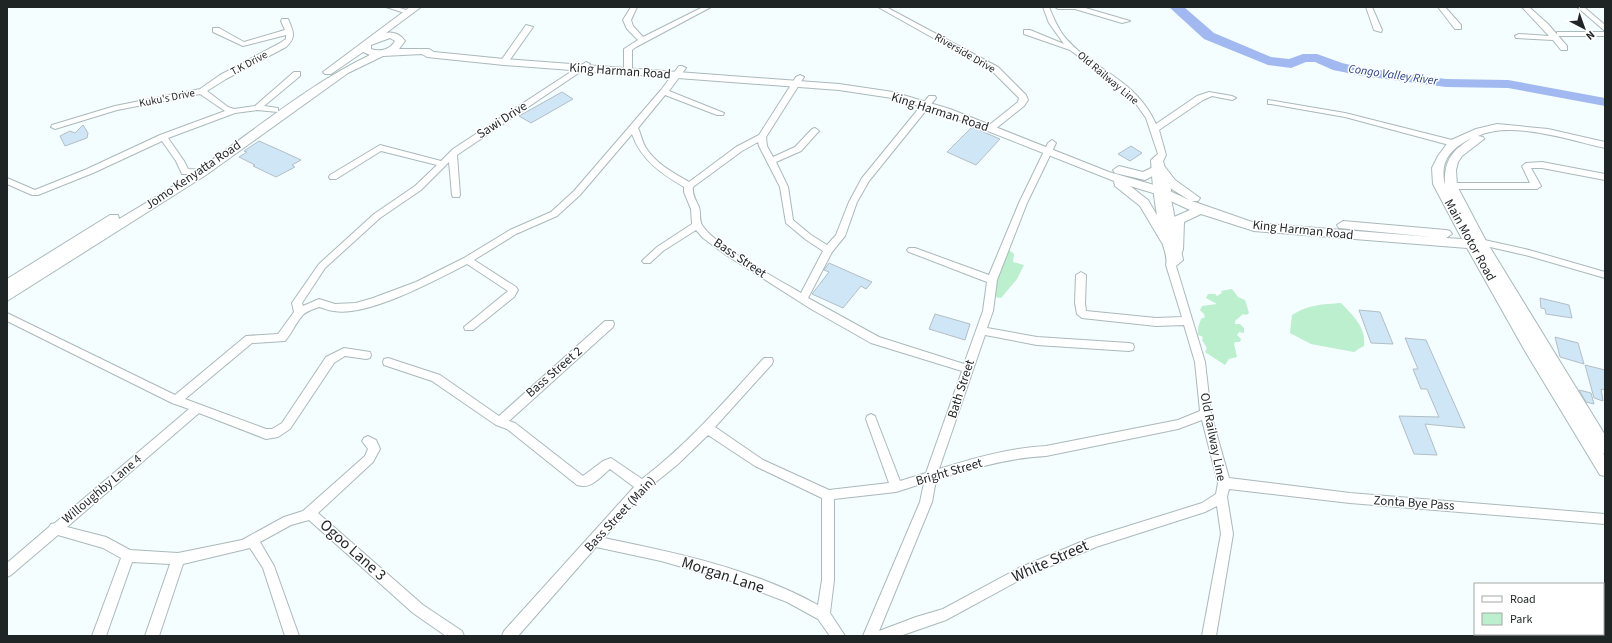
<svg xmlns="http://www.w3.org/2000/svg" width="1612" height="643" font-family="'Source Sans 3',sans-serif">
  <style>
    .green { fill: #bbefcd }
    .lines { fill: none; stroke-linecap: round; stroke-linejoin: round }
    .river { fill: #a1b9f0; fill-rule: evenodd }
    .building { fill: #cfe6f6; stroke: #b3bec5 }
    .minor-casing { stroke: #aab9bb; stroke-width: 2 }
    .major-casing { stroke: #aab9bb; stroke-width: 2 }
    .minor { fill: #fff; fill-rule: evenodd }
    .major { fill: #fff; fill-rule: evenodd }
    .labels { text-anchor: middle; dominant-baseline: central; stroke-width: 3; stroke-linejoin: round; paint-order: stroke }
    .far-street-label { font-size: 11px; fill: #1f2425; stroke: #fff }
    .far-water-label { font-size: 12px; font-style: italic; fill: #284081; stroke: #fff }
    .street-label { font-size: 13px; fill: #1f2425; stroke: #fff }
    .near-street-label { font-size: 16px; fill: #1f2425; stroke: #fff }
  </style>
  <rect width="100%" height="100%" fill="#f4fdff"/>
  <g class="green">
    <polygon points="1008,249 1014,254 1013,262 1024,265 1017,279 1001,298 990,296"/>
    <polygon points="1232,289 1238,297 1245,300 1249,313 1246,315 1243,314 1235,321 1235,324 1240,324 1244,328 1244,333 1239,332 1237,335 1241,339 1240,342 1235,342 1234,344 1237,357 1229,359 1225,365 1205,352 1207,348 1202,340 1203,337 1198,335 1198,328 1201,319 1205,317 1204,314 1200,310 1202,306 1217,304 1206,298 1208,294 1215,294 1217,296 1222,293 1221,291"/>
    <path d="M1341 303C1354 317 1366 327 1364 346L1360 348 1354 352 1311 344 1290 333 1292 315C1307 305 1324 304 1341 303Z"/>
  </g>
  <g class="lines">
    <polygon class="river" points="1169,7 1184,7 1214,33 1271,57 1289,59 1303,54 1317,54 1342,63 1363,68 1446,79 1508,80 1605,98 1605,106 1508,88 1446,87 1363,76 1333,70 1315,62 1306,62 1291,68 1268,65 1204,39"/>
  </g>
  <g class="building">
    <polygon points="562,92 573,99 531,123 519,116"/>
    <polygon points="83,125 88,133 87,138 65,146 60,136 70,131 75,133"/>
    <polygon points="972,127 1000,139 976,165 947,152"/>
    <polygon points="259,141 286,153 301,160 292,165 295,167 276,177 253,166 255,165 239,157 247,152 244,151"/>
    <polygon points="1131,146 1142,153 1130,161 1118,154"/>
    <polygon points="829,263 872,282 866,289 861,286 843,308 812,294 829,272 824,270"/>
    <polygon points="1540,298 1569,305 1572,318 1546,314 1545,309 1541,308"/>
    <polygon points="1359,310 1380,312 1393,344 1371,343"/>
    <polygon points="935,314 970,324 965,340 929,329"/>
    <polygon points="1555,337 1578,343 1584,364 1560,357"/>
    <polygon points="1405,338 1426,340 1465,428 1425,424 1437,455 1414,454 1399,416 1439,417 1427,389 1421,389 1413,369 1418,369"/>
    <polygon points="1585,365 1605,370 1605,390 1601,389 1603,401 1594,398"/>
    <polygon points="1579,390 1591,393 1594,404 1586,402"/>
  </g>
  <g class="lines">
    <g class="minor-casing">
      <g id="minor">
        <polygon points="386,7 397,7 412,12 408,14"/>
        <polygon points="631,7 637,7 631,20 633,26 643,37 703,7 711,7 636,47 632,50 632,71 628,73 624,71 624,49 638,40 627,29 623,20"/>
        <polygon points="878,7 886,7 998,67 1026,95 1028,100 1024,106 994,130 988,130 988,126 1018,102 1019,98 992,71"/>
        <path d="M1043 7H1049C1053 17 1057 26 1063 35 1092 71 1134 76 1156 124L1197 96 1209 92 1232 96 1236 98 1232 100 1212 96 1203 100 1159 130 1166 155 1163 161 1171 190 1170 194 1183 260 1176 266 1205 362 1211 414 1229 478 1350 493 1605 514V524L1350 503 1229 489 1227 497 1233 534 1216 636H1202L1221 534 1217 506 1205 512 1096 547 1027 576 946 620 900 636H877L879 631 916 617 943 609 1019 568 1090 538 1202 503 1216 494 1218 483 1202 420 1178 429 1046 456C1008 458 972 468 936 480L932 502 877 636H863L920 502 924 483 896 492 834 499V580L830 613 845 636H830L818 619 787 602 735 582 661 561 596 547 518 636H502L504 631 634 487 610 469C600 477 591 490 577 485L507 429 496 425 432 381 384 365 383 362 384 359 388 358 440 375 499 416 605 321H613L614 324 613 327 509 421 515 423 583 476 603 461 611 458 642 479C688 444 725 401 764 358H772L773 361 772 364 715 427 763 460 829 490 889 483 866 419 867 416 871 414 875 416 876 419 900 481 926 473 962 371 871 343 811 309 726 255 703 238 696 230 663 251 650 263H644L642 261 644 259 657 247 692 224 691 209 684 192V187C662 174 641 160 632 134L580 195 557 216 516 234 474 260 516 287 518 290 514 297 473 330H465L464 327 508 291 467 264C436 280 368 317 334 311 329 311 324 308 319 307 314 309 306 311 302 316 295 324 292 333 285 341L252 343 185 399 266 429H272L282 423 326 357 344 348 370 352 371 355 370 358 366 359 345 356 334 363 290 429 278 437 266 439 199 413 67 527 106 537 130 550 178 553 242 540 284 517 303 511 365 456 368 449 362 441 364 438 368 436 376 440 380 449 373 462 318 513 423 605 462 631 464 636H446L413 613 309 520 291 525 260 542 274 566 299 636H285L263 568 250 548 183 564 159 636H145L170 564 132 562 106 636H92L121 558 103 548 58 535 11 575 7 577V563L49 527 51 524 55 523 189 409 172 403 7 321V313L175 395 246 336 278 334 294 312 292 303 294 300 319 264 374 214 415 186 437 165 381 151 336 179H330L329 177 330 175 380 145 441 161 453 149 586 62 590 64 589 66 457 155 460 195 459 197H453L452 195 449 162 421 190 380 218 325 268 302 303 303 306 319 299 335 304 356 303 373 298 416 282 464 258 510 230 551 212 574 191 661 90 679 66H682L686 68 669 91 724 113 723 115H717L665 95 638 128C641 134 642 142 646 148 656 164 674 173 689 182L736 147 759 135 796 77 800 75 804 77 766 137 767 146 773 157 795 147 812 129 815 128 819 131 801 151 776 162 788 187 793 220 811 235 827 245 836 235 849 202 862 178 929 96H935L936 98 869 181 857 202 845 236 832 252 808 298 879 337 964 364 983 311 987 282 909 252 907 250 909 248H915L989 275 1019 203 1048 143 1052 140 1056 143 1027 203 997 280 993 311 987 328 1037 337 1129 343 1133 344 1134 347 1133 350 1129 351 1037 345 985 335 939 469C974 458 1009 448 1046 446L1178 420 1200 411 1195 362 1184 325 1156 326 1082 318 1077 314 1075 303 1076 275 1081 272 1086 275 1085 303 1086 311 1156 318 1182 317 1166 265C1168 256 1163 247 1161 238 1156 212 1152 186 1151 160L1158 154 1146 118 1134 101 1122 89 1070 50 1024 34V30H1030L1064 44 1049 23ZM758 142 759 146 780 187 786 223 805 239 823 251 801 293C779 280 714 245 702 225 699 220 701 213 699 207 696 200 692 195 693 187L742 151ZM708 435 755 466 822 498V580L818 605C753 569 677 553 604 538L646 490 677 465Z"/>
        <polygon points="1055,7 1082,7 1130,21 1122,23 1075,9 1058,9"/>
        <polygon points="1366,7 1372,7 1382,30 1381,32 1374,30"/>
        <polygon points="1438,7 1445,7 1461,25 1461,29 1455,29"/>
        <polygon points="1522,7 1529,7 1548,24 1567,46 1567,50 1561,50 1553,40 1516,38 1515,36 1519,34 1549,36"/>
        <polygon points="1577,7 1584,7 1605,25 1605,31"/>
        <path d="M282 19H288C293 31 297 37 286 47L226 79 207 91 228 107 234 109 255 106 294 72H300V76L264 106 278 108V112L257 110 235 113 168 138 184 161 188 169 205 170 206 172 205 174H182L176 161 162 141 93 173 38 195H32L7 184V178L35 190 87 169 160 135 225 111 200 94 117 110 55 129 51 127 52 125 115 106 200 89 220 75 280 43 286 39V35L243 46 213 32V28H219L244 42 285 30 281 21Z"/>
        <polygon points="526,25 533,27 507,64 501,64 500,62"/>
        <rect x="1557" y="32" width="48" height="4"/>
        <polygon points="1268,100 1345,113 1456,141 1457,143 1453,146 1345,117 1271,104 1268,104"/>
        <polygon points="1542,162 1605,174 1605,180 1542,168 1531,168 1541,186 1537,189 1451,189 1447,186 1451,183 1530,183 1522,166 1526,163"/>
        <polygon points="1480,239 1529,250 1605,272 1605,278 1529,256 1477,244 1475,242"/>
      </g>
    </g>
    <g class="major-casing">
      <path id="major" d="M410 7H421L386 33C394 31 401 35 405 41L399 49H429L434 52 504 59 839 84 893 92 950 109 1109 172 1161 187 1189 200 1167 186 1158 173 1145 180 1115 173 1113 170 1119 166 1143 172 1157 165 1165 167 1175 180 1200 198 1198 201H1192L1255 223 1432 237 1339 228 1337 225 1343 221 1446 230 1450 231 1452 234 1446 238 1462 239 1433 184 1432 168 1438 156 1449 141 1476 129 1497 124 1548 129 1605 142V148C1569 140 1512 120 1478 136L1483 137 1484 139 1462 156 1458 162 1456 170 1457 186 1486 241 1605 435V454L1603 453 1605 457V476L1600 475 1525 351 1467 248 1254 231 1201 214 1184 222 1183 250 1181 253H1173L1171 250V241L1166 244 1162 243 1140 206 1115 186 1114 181 942 113 892 98 839 90 504 65 427 57 422 54 383 56 348 73 206 175 7 301V279L110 215H118L119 219C146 203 173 187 199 169 255 130 308 85 370 55L363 52 331 74H325L323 72ZM390 38 395 41C390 50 380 52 371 49V45ZM1472 138C1451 151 1444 161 1445 185 1439 161 1451 148 1472 138ZM1130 186 1153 193 1190 210 1174 217 1171 239 1148 200Z"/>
    </g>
    <use href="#minor" class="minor"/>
    <use href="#major" class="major"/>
  </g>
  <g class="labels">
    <g class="far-street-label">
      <text transform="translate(965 53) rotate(30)">Riverside Drive</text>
      <text transform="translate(249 63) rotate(-28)">T.K Drive</text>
      <text transform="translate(1108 78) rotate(40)">Old Railway Line</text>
      <text transform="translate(167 98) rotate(-11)">Kuku's Drive</text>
    </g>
    <g class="far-water-label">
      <text transform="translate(1393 75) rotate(8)">Congo Valley River</text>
    </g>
    <g class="street-label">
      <text transform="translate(620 71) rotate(4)">King Harman Road</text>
      <text transform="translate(940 112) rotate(18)">King Harman Road</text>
      <text transform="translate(502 120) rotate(-33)">Sawi Drive</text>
      <text transform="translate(193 175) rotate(-34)">Jomo Kenyatta Road</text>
      <text transform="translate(1303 230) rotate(6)">King Harman Road</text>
      <text transform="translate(1470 240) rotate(61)">Main Motor Road</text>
      <text transform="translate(740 258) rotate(34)">Bass Street</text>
      <text transform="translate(554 372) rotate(-41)">Bass Street 2</text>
      <text transform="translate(961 389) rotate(-72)">Bath Street</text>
      <text transform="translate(1213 437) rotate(79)">Old Railway Line</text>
      <text transform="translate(949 472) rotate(-16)">Bright Street</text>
      <text transform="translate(102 489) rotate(-40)">Willoughby Lane 4</text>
      <text transform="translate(1414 503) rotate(4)">Zonta Bye Pass</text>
      <text transform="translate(620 514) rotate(-47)">Bass Street (Main)</text>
    </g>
    <g class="near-street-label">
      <text transform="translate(353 550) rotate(42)">Ogoo Lane 3</text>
      <text transform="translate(1050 561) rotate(-24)">White Street</text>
      <text transform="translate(723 575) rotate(18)">Morgan Lane</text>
    </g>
  </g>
  <rect width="1612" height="643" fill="none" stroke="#1f2425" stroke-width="16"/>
  <rect x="1474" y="583" width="130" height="52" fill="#ffffff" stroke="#a5a7a8"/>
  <rect x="1482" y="596" width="20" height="6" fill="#ffffff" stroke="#a5a7a8"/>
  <text x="1510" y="603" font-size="12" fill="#1f2425">Road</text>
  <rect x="1482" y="613" width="20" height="12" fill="#bbefcd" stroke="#a5a7a8"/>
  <text x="1510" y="623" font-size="12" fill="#1f2425">Park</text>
  <g transform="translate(1584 28) rotate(139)" stroke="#ffffff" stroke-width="3" paint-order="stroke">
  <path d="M0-3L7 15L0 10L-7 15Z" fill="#1f2425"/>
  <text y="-6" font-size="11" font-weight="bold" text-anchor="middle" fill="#1f2425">N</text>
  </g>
</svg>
